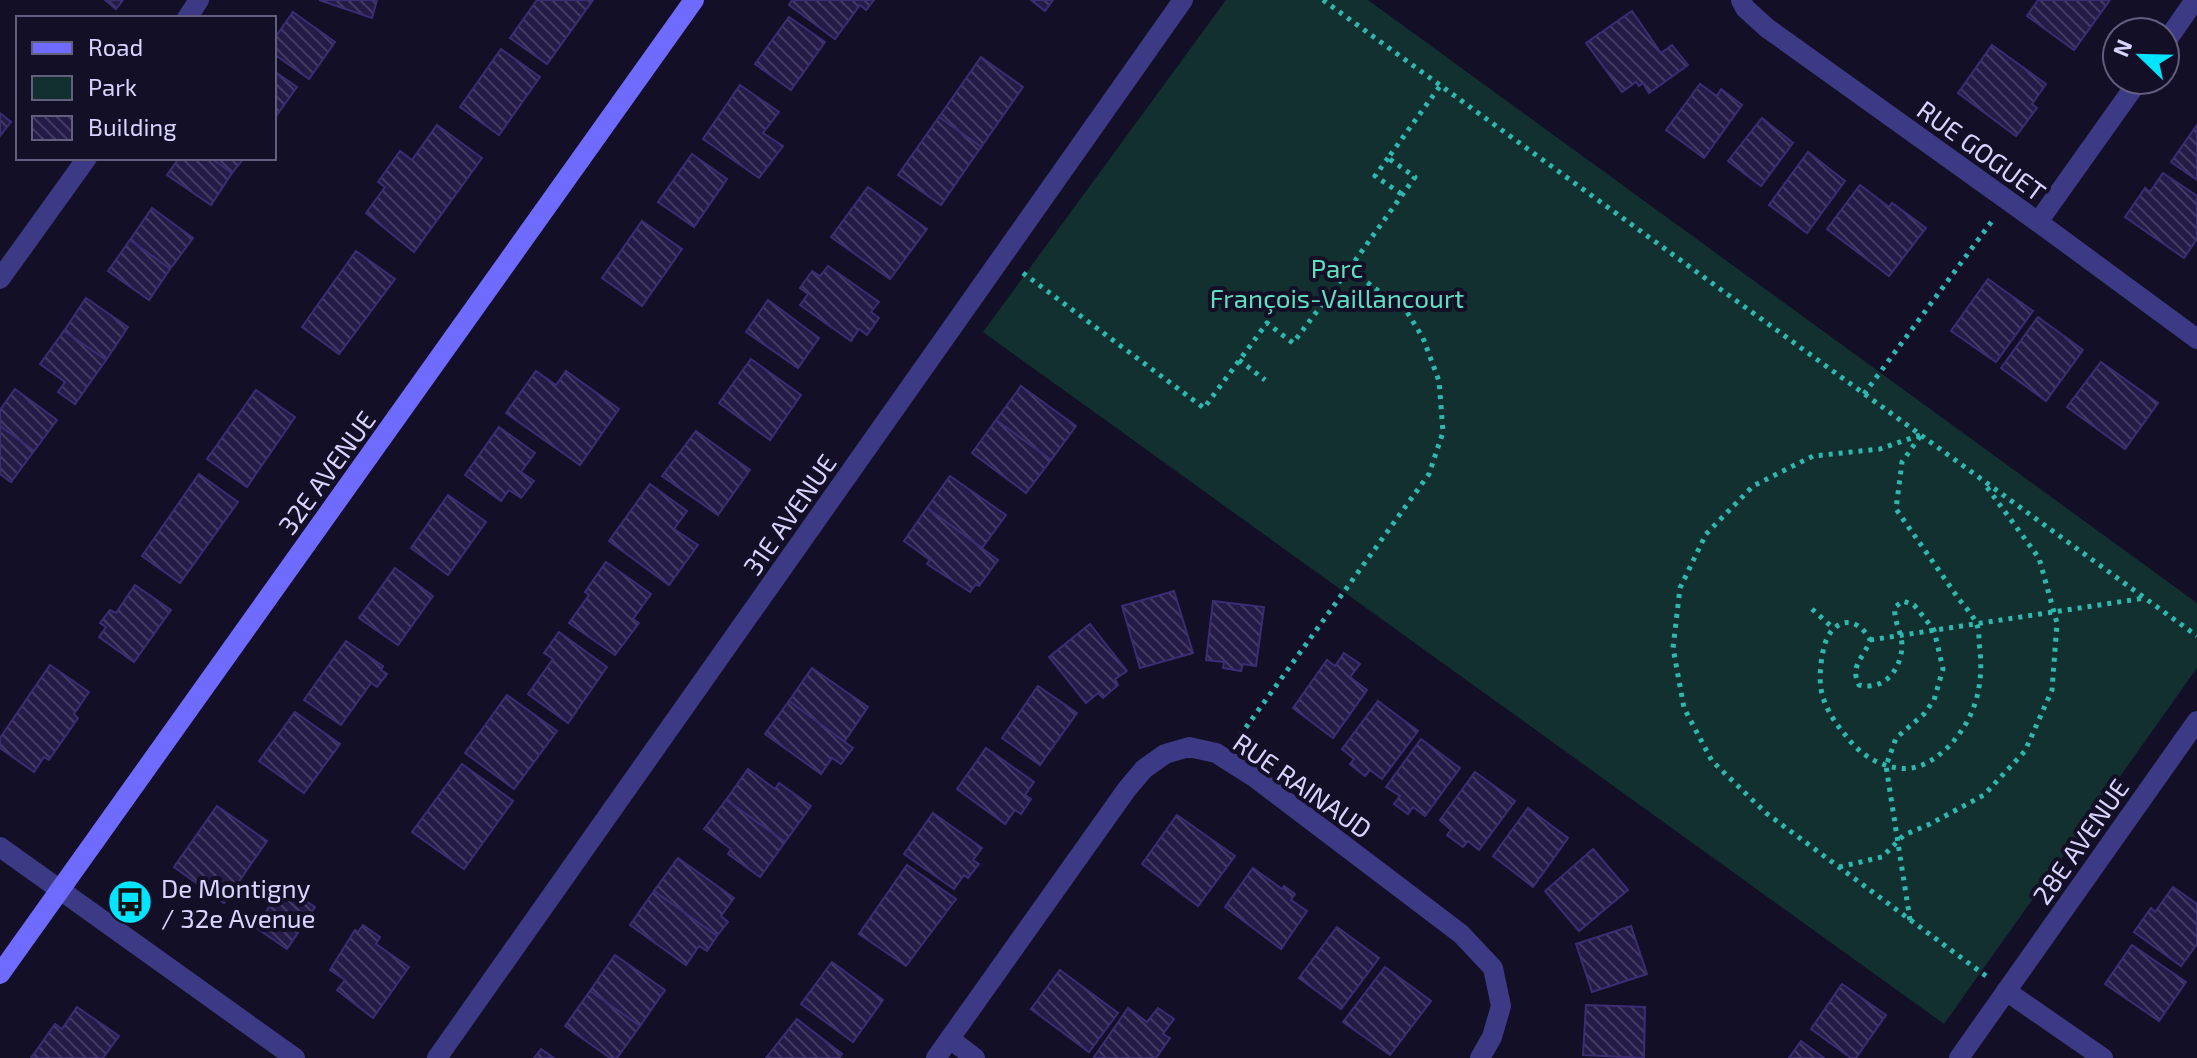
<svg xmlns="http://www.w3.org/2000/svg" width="2197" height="1058" font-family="'Exo 2',sans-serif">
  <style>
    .green { fill: #12302f }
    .building { fill: url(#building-back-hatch); stroke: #3b2d73; stroke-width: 2 }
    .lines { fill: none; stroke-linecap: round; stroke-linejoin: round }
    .path { stroke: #2fb8b0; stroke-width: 5; stroke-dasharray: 4 6; stroke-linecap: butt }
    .street { stroke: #3d3a85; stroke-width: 20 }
    .secondary { stroke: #6f6bff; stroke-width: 20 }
    .labels { text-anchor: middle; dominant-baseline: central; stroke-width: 8; stroke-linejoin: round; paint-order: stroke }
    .street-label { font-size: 26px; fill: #d9d4ff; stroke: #130f26 }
    .park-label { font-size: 26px; fill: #5fe0c0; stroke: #130f26 }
    .poi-label { font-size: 26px; fill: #d9d4ff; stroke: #130f26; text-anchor: start }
  </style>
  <defs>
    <pattern id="building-back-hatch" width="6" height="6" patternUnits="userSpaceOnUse" patternTransform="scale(2)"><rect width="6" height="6" fill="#241b47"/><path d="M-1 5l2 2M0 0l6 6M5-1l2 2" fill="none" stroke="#433b63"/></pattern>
  </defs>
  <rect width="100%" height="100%" fill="#130f26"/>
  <polygon class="green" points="1226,0 1368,0 2197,603 2197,668 1944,1024 983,332"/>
  <g class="building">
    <polygon points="105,0 123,0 116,9"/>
    <polygon points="319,0 377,0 372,18"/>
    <polygon points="537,0 593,0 547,64 510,38"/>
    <polygon points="792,0 874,0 866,10 860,5 835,39 789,5"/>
    <polygon points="1031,0 1053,0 1045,11"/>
    <polygon points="2038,0 2110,0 2074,50 2027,16"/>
    <polygon points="1632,11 1661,53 1672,45 1688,65 1649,93 1643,83 1639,86 1636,82 1622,92 1586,43"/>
    <polygon points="293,12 335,42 309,79 274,54 274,39"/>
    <polygon points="789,17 825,42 791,90 755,64"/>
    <polygon points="1992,45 2046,84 2032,104 2037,108 2016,136 1958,93"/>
    <polygon points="501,49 540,77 499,135 460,107"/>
    <polygon points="981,57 1023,87 981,147 939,117"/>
    <polygon points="274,71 297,87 274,119"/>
    <polygon points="1700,84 1717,96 1721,89 1742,105 1704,158 1666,130"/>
    <polygon points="740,85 779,112 763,133 783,146 759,178 703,139"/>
    <polygon points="0,113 11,122 0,136"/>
    <polygon points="939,117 981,147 941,205 898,175"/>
    <polygon points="1762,118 1793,143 1761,186 1728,161"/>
    <polygon points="437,125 482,158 414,252 366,213 385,187 378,182 400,151 412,160"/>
    <polygon points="2197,125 2197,180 2171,162"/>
    <polygon points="1808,152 1845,181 1807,233 1769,205"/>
    <polygon points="692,154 727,179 694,227 658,202"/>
    <polygon points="179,158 211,158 232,173 211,205 167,175"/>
    <polygon points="211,158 244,158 232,173"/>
    <polygon points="2163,173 2197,196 2197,239 2184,258 2125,217 2145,188 2150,192"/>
    <polygon points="1860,185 1889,207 1892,203 1926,228 1889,276 1827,229"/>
    <polygon points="868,187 927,229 890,279 831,237"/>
    <polygon points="152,208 193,238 170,269 130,240"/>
    <polygon points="642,221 682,249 642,306 602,278"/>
    <polygon points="130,240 170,269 149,300 108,271"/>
    <polygon points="356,251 395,279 339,354 302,327"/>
    <polygon points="828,266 879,302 871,312 879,318 867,335 859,329 851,341 800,305 808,294 800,288 812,271 820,276"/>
    <polygon points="1988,279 2033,311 1996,362 1951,331"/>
    <polygon points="86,298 128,327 106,360 64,331"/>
    <polygon points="768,300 819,338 798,368 746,332"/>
    <polygon points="2038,317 2083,350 2046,401 2001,368"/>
    <polygon points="64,331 106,360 75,404 58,392 65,382 40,364"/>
    <polygon points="751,359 801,395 770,440 719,403"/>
    <polygon points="2101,362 2158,403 2125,449 2067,407"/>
    <polygon points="536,371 556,385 566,371 619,409 580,465 506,413"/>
    <polygon points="1021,386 1076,426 1051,460 996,420"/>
    <polygon points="15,389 57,420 34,451 0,426 0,410"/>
    <polygon points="256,390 295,417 247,487 207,459"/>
    <polygon points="996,420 1051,460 1026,493 972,453"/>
    <polygon points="0,426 34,451 11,482 0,474"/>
    <polygon points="499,427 535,453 521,472 534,481 521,498 509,490 501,501 465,475"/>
    <polygon points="696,431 750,470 718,515 662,476"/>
    <polygon points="199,474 238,502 180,583 142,556"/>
    <polygon points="950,476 1006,515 982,548 927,508"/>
    <polygon points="650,484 687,511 674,529 698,545 669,585 609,541"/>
    <polygon points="448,495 486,522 448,575 411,548"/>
    <polygon points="927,508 998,560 979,586 976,584 970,592 927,564 930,560 904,541"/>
    <polygon points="606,562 651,594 633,619 639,623 615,655 569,623 589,595 585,592"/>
    <polygon points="395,568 433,596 398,645 359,618"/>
    <polygon points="135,585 171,610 134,662 99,637 106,627 100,623 110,610 116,613"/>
    <polygon points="1174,591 1193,653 1140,668 1122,606"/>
    <polygon points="1213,601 1264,607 1256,666 1243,664 1241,671 1223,668 1224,662 1206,660"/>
    <polygon points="1090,624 1127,671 1115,679 1118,685 1103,698 1098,693 1086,703 1049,657"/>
    <polygon points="559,632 607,667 568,723 528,694 553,659 544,653"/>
    <polygon points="346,641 383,666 381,670 387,674 377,687 371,683 341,725 304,700"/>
    <polygon points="1344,653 1360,664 1350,677 1367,690 1333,738 1293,708 1327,660 1335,666"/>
    <polygon points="50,665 89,692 74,714 78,718 49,760 44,757 34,772 0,748 0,738"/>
    <polygon points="812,668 868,707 844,742 789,701"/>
    <polygon points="1038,686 1077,713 1040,765 1002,738"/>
    <polygon points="507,695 557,731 514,789 465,753"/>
    <polygon points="789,701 853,748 841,764 832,758 821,774 765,734"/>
    <polygon points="1378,701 1418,731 1382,779 1370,770 1365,776 1350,764 1354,759 1342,749"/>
    <polygon points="295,712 340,744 304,793 259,761"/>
    <polygon points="1421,739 1460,768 1425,816 1413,807 1408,814 1394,804 1400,796 1386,787"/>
    <polygon points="986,748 1034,782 1025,795 1031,799 1021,814 1015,810 1005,824 957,789"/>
    <polygon points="462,764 513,801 464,869 412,832"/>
    <polygon points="748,769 775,789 779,783 811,806 785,842 726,800"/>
    <polygon points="1475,772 1515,801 1479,850 1468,841 1463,847 1447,835 1451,830 1440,820"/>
    <polygon points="726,800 785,842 760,877 728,854 731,849 704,829"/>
    <polygon points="217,806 267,841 224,903 174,867"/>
    <polygon points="1528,808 1568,838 1533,887 1493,856"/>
    <polygon points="933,813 982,848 973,860 979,864 968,878 964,875 954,889 904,854"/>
    <polygon points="1177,815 1235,856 1198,906 1142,864"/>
    <polygon points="1593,849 1628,890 1579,931 1545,891"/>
    <polygon points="678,858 734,898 721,916 728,922 717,936 654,891"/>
    <polygon points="907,865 956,899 906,966 859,934"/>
    <polygon points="1253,868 1282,889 1284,886 1295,894 1291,900 1307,911 1281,949 1225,907"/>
    <polygon points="284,886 315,907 287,949 255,927"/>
    <polygon points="2173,887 2197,904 2197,944 2181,966 2134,932 2151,908 2155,912"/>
    <polygon points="654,891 717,936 707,951 699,946 686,965 630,925"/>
    <polygon points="363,925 380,937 376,944 409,967 373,1018 337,990 345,980 330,970 355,930 358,932"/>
    <polygon points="1631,926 1647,974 1592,992 1576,944"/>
    <polygon points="1337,927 1379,958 1341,1009 1299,978"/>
    <polygon points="2132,945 2186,982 2159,1021 2105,984"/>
    <polygon points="615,955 665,990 640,1026 590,991"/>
    <polygon points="832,962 883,1000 853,1042 801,1004"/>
    <polygon points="1385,967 1431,1001 1390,1055 1343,1022"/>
    <polygon points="1060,970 1118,1013 1089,1052 1031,1009"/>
    <polygon points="1842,984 1886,1015 1856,1058 1851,1058 1811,1029"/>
    <polygon points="590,991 640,1026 617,1058 610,1058 565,1026"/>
    <polygon points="1586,1005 1645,1007 1644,1058 1583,1055"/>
    <polygon points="77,1007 119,1036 103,1058 31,1058 55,1024 62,1029"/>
    <polygon points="1128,1008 1147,1022 1158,1008 1174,1019 1163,1034 1170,1038 1156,1058 1096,1058 1094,1057"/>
    <polygon points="797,1019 842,1054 839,1058 766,1058"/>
    <polygon points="1801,1041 1824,1058 1789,1058"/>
    <polygon points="541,1049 554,1058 534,1058"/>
  </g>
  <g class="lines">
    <g class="path">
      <polyline points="1323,0 2197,636"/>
      <polyline points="1388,158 1375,176 1403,195"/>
      <polyline points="1349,269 1415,177 1388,158 1440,86"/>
      <polyline points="1023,273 1204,408 1267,323 1293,343 1349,269 1407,312 1423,338 1439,381 1443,432 1429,474 1239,737"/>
      <polyline points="1239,360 1265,380"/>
      <polyline points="1864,394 1992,221"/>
      <polyline points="1920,435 1880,449 1813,456 1753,486 1706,534 1680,588 1673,648 1684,708 1712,761 1766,813 1986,976"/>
      <polyline points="1812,609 1833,628"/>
      <polyline points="1870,640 2145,598"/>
      <polyline points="1839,867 1882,857 1904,835 1930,824 1984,795 2025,751 2052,690 2057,623 2039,558 1986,486"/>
      <path d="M1910 920 1886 766 1896 738 1924 714 1934 700 1943 669 1934 630 1914 605 1903 601 1895 607C1893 621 1902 632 1902 646 1901 670 1884 691 1859 685 1849 666 1864 658 1870 640 1856 613 1831 619 1824 647 1821 659 1819 676 1821 689 1824 707 1835 723 1847 737 1855 748 1867 758 1880 763 1907 774 1925 768 1946 749 1976 720 1985 683 1979 643 1979 637 1979 630 1977 625 1973 614 1962 604 1956 595 1936 566 1916 538 1896 509L1902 462 1921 435"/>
    </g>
    <g class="street">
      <polyline points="1741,0 1745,8 1767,28 2038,222 2197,339"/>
      <polyline points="187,18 199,0"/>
      <polyline points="2165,43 2195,0"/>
      <polyline points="2038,222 2139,80"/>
      <polyline points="0,279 87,158"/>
      <polyline points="0,847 295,1058"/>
      <polyline points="2006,991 2103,1058"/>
      <polyline points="950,1039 975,1058"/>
      <polyline points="437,1058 1183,0"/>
      <polyline points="936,1058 1127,789 1144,769 1165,754 1189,747 1216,753 1254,777 1461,934 1493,968 1501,1006 1492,1037 1480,1058"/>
      <polyline points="1959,1058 2197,721"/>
    </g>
    <polyline class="secondary" points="0,974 694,0"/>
  </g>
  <defs>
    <g id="bus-disc" transform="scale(2.3)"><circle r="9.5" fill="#00e5ff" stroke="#130f26"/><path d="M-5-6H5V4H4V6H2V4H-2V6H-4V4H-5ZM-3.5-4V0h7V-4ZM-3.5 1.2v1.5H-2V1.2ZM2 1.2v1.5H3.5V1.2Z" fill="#111"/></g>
  </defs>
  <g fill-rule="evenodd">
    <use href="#bus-disc" x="130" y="902"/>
  </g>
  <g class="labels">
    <g class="street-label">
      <text transform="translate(1982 150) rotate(36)">RUE GOGUET</text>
      <text transform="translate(326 472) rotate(-54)">32E AVENUE</text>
      <text transform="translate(789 514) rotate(-55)">31E AVENUE</text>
      <text transform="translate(1303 785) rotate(35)">RUE RAINAUD</text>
      <text transform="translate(2080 841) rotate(-55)">28E AVENUE</text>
    </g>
    <g class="park-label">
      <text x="1337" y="267">Parc<tspan x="1337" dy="30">François-Vaillancourt</tspan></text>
    </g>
    <g class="poi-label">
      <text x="161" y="887">De Montigny<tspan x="161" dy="30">/ 32e Avenue</tspan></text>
    </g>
  </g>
  <rect x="16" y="16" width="260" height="144" fill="#130f26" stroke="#625e7d" stroke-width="2"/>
  <rect x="32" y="42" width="40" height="12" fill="#6f6bff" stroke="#625e7d" stroke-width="2"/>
  <text x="88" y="56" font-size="24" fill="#d9d4ff">Road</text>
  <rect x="32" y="76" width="40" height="24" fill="#12302f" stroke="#625e7d" stroke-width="2"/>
  <text x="88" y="96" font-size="24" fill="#d9d4ff">Park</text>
  <rect x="32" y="116" width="40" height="24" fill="url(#building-back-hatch)" stroke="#625e7d" stroke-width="2"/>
  <text x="88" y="136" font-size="24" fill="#d9d4ff">Building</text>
  <g transform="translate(2141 56) rotate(293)"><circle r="38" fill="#130f26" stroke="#625e7d" stroke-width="2"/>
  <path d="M0-6L14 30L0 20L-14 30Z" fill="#00e5ff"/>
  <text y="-12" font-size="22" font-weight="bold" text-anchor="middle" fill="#d9d4ff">N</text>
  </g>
</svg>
